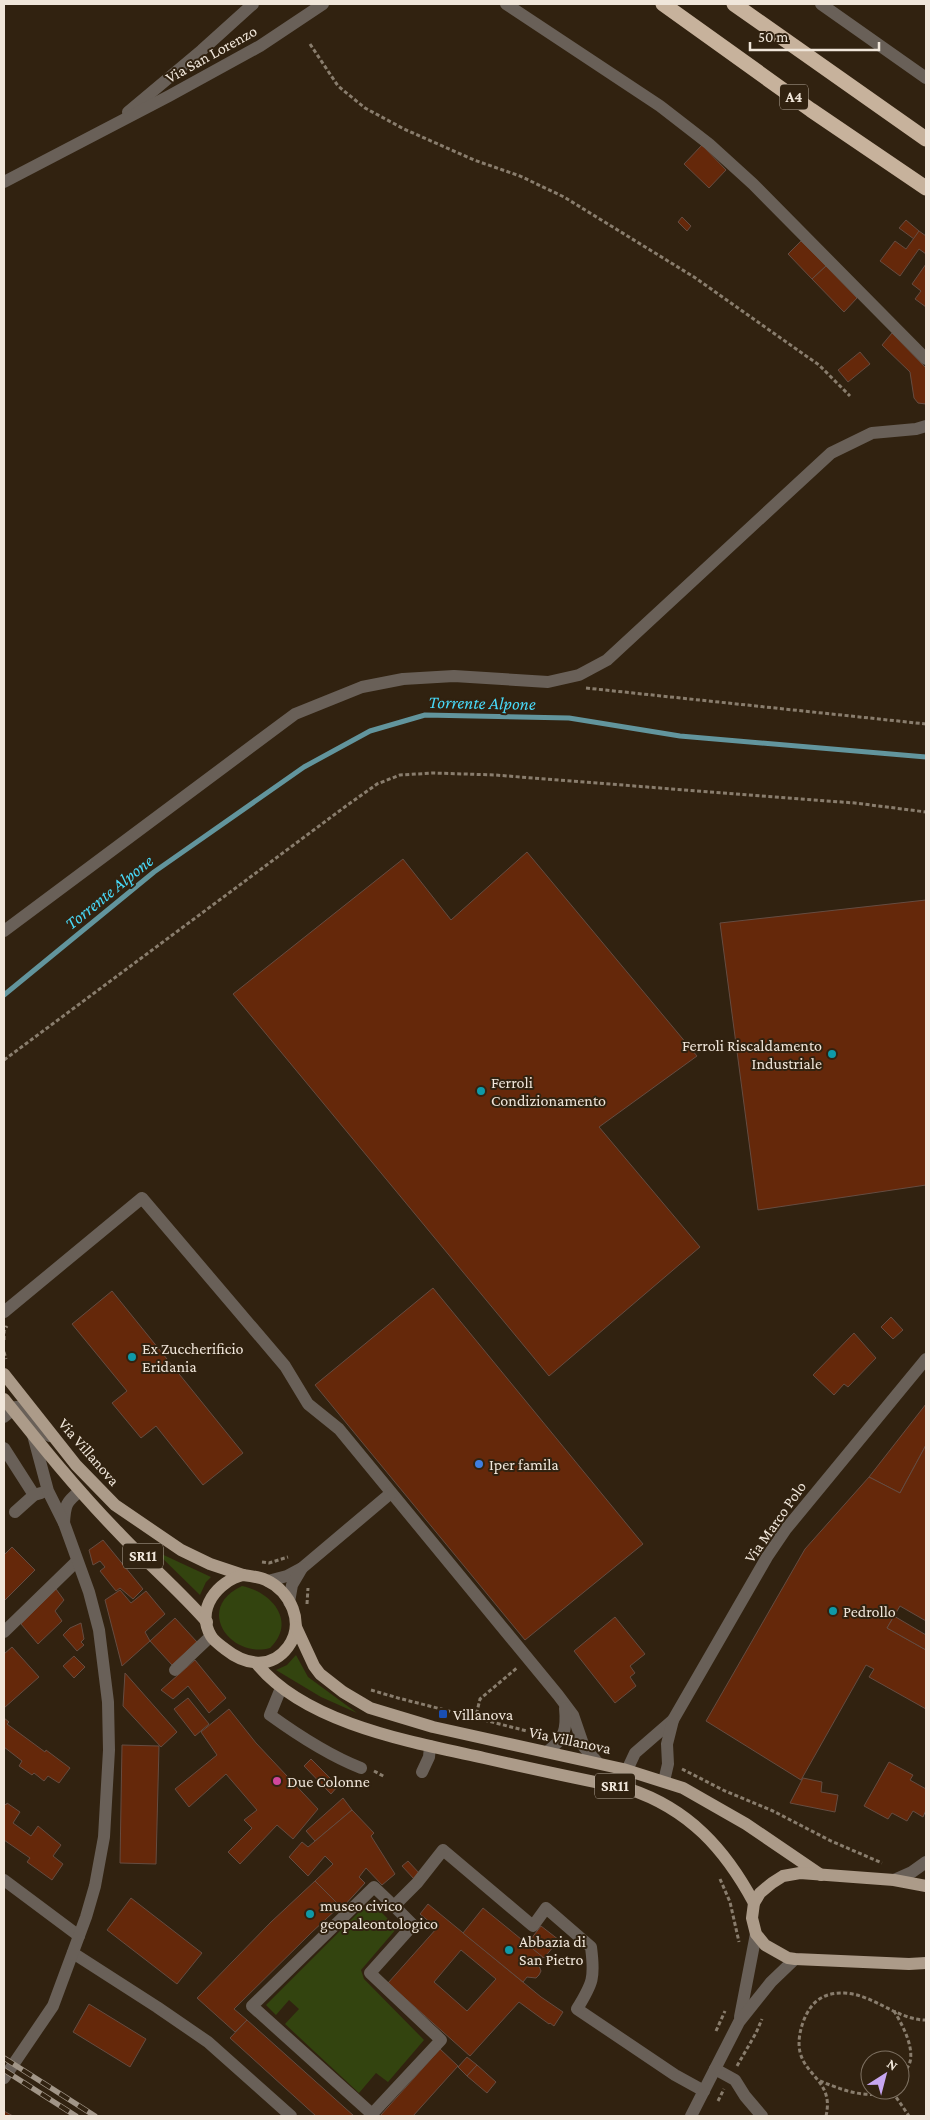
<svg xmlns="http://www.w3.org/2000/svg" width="930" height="2120" font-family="'Crimson Pro',serif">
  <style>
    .green { fill: #33440f }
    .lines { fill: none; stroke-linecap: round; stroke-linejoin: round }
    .stream { stroke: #62959d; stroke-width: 5 }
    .building { fill: #65280a; stroke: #654c41; fill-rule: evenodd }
    .path { stroke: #897d6d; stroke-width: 3; stroke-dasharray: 4 2.5; stroke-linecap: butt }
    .minor { stroke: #696058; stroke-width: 12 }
    .major { stroke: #ac9b89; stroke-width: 12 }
    .highway { stroke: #c7b29c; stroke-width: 15 }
    .rail-casing { stroke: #a19587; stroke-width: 5.5 }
    .rail { stroke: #312210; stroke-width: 4; stroke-dasharray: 11; stroke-linecap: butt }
    .culture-dot { fill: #0f9aa8; stroke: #312210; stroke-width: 2 }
    .shop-dot { fill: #3f7fe0; stroke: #312210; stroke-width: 2 }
    .transit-dot { fill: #1a4fb4; stroke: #312210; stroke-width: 2 }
    .hotel-dot { fill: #d1479c; stroke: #312210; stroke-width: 2 }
    .labels { text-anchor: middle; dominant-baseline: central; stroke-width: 4; stroke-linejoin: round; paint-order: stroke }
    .shield { fill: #312210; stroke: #b7ab9d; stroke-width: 1 }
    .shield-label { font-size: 15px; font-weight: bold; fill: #f0e6da }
    .street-label { font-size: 16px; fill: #f0e6da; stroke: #312210 }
    .poi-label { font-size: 16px; fill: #f0e6da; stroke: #312210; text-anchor: start }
    .water-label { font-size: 18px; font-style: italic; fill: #48d9f8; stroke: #312210 }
  </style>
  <rect width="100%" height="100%" fill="#312210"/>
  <g class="green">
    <polygon points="155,1551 211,1577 206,1582 200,1595"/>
    <path d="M242 1586C272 1592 297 1622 270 1648 230 1659 194 1608 242 1586Z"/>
    <polygon points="296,1655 308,1677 357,1713 321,1697 276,1670 287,1665"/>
    <polygon points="370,1901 397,1928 361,1970 364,1979 424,2040 388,2082 376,2073 359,2093 285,2024 299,2009 289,2000 276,2015 266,2005"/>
  </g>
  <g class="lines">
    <polyline class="stream" points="4,995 154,872 304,767 370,731 425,715 569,718 680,736 926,757"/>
  </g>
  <g class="building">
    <polygon points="702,145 726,170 709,188 684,164"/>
    <polygon points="682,217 691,226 687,231 678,222"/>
    <polygon points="906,220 919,231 914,239 899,228"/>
    <polygon points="919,231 926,236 926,254 919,249 900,276 880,261 895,241 906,249"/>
    <polygon points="801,241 826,266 812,279 788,254"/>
    <polygon points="926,264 926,307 915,299 921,291 912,284"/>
    <polygon points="826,266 857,298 844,312 812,279"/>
    <polygon points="892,333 926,368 926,404 918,403 914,398 910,372 882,345"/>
    <polygon points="860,352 870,364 848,382 838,370"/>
    <polygon points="527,852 697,1056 599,1127 700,1247 549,1376 233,994 403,859 451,920"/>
    <polygon points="926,900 926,1185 758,1210 720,923"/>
    <polygon points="433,1288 643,1544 525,1640 315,1385"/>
    <polygon points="112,1291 243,1453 203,1485 156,1426 141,1438 112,1403 127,1391 72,1324"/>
    <polygon points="891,1317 903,1330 893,1339 881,1327"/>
    <polygon points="854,1333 876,1358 848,1387 844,1384 834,1395 813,1375"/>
    <polygon points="926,1404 926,1445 900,1493 869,1477"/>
    <polygon points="926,1445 926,1621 900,1606 887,1628 926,1650 926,1709 869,1677 874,1669 866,1665 801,1780 706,1721 805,1549 869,1477 900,1493"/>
    <polygon points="103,1540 143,1589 133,1599 120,1588 116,1591 100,1571 105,1567 100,1561 93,1565 89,1550"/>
    <polygon points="12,1547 35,1570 4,1601 4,1555"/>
    <polygon points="56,1589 64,1600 55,1611 62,1621 38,1644 21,1624"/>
    <polygon points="120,1590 131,1603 146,1591 165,1614 145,1632 150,1641 122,1666 105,1600"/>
    <polygon points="894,1616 926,1635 926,1650 887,1628"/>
    <polygon points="615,1617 645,1654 630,1666 635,1673 630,1677 636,1686 615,1703 574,1651"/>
    <polygon points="175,1618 197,1642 172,1665 150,1641"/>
    <polygon points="81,1623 84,1639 81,1642 84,1645 77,1651 63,1635 70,1628"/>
    <polygon points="12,1647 39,1677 4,1708 4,1654"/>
    <polygon points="74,1656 85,1667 74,1678 63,1666"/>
    <polygon points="195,1660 226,1698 209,1713 188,1686 173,1699 161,1690"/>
    <polygon points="125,1673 177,1732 161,1747 123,1706"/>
    <polygon points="188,1698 209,1724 195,1736 174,1709"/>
    <polygon points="229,1709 256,1743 318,1809 293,1839 277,1825 240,1864 228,1852 252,1828 244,1820 257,1810 226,1774 189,1807 175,1789 217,1755 201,1732"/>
    <polygon points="4,1718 9,1722 7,1724 45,1752 46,1750 70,1768 59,1783 48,1776 44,1781 34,1773 32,1775 19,1766 22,1761 4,1747"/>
    <polygon points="122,1745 159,1746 156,1864 120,1863"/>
    <polygon points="311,1759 338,1786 331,1794 304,1766"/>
    <polygon points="889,1762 913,1775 910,1780 926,1789 926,1810 923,1817 913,1811 907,1821 892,1813 888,1819 864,1806"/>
    <polygon points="803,1778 822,1782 821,1792 838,1795 835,1812 790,1803"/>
    <polygon points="343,1798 352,1810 315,1841 306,1831"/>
    <polygon points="4,1803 6,1805 7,1803 20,1812 13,1823 31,1836 38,1826 61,1845 53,1856 63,1864 52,1880 27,1862 30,1858 4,1840"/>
    <polygon points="352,1810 374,1833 371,1836 395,1874 382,1885 366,1868 359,1877 365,1883 342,1908 315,1881 333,1864 325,1856 308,1876 289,1857 302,1842 308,1847"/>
    <polygon points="408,1861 420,1874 414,1879 402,1866"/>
    <polygon points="315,1881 340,1906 311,1933 234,2009 247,2020 235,2032 197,1998 271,1922"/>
    <polygon points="131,1898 202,1953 177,1984 107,1930"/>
    <path d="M428 1904 541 1997 563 2012 554 2026 550 2023 549 2024 519 2002 470 2056 388 1983 437 1928 420 1914ZM461 1950 496 1979 467 2011 434 1982Z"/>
    <polygon points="483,1908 543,1957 538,1963 541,1971 539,1975 536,1978 527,1977 523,1982 463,1933"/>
    <polygon points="541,1926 559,1940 544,1958 527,1944"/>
    <polygon points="89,2004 146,2039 130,2067 73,2032"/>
    <polygon points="247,2020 354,2116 316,2116 230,2038"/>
    <polygon points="440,2049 458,2066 413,2116 380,2116"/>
    <polygon points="467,2057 477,2065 467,2076 458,2067"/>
    <polygon points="477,2065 496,2082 487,2093 467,2076"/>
    <polygon points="4,2111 13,2116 4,2116"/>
  </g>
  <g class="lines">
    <g class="path">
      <polyline points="310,44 338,86 365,108 404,129 474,160 520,176 564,197 694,277 819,365 850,396"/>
      <polyline points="586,688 926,724"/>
      <polyline points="4,1060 346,806 377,784 400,775 433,773 495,775 774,797 855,803 926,812"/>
      <polyline points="4,1340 4,1331 7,1326"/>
      <polyline points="4,1352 6,1359"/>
      <polyline points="262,1562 269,1563 288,1557"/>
      <polyline points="307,1604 308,1588"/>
      <polyline points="371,1690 398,1698 527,1731"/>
      <polyline points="475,1720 480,1699 518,1667"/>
      <polyline points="682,1769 725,1791 773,1811 831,1841 882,1863"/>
      <polyline points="374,1771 385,1777"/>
      <polyline points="720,1879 730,1902 739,1942"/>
      <path d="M894 2011C902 2024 914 2046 910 2062 908 2068 903 2074 900 2080"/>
      <polyline points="716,2031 725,2011"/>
      <polyline points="737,2066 756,2033 762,2019"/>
      <path d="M820 2081C840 2089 869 2101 889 2090"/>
      <polyline points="884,2093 896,2097 909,2116"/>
      <polyline points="718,2101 724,2089"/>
      <path d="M826 2116C834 2082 806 2077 800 2052 796 2036 805 2009 818 2000 826 1994 835 1993 844 1993 873 1994 897 2020 926 2020"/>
    </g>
    <g class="minor">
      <polyline points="506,4 660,106 709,144 753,184 926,359"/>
      <polyline points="821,4 926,78"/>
      <polyline points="128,112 202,50 253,4"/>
      <polyline points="4,182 169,96 260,46 323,4"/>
      <polyline points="4,931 295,714 362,687 403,679 454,676 548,682 579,675 607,660 831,453 872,433 916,429 926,426"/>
      <polyline points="4,1312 142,1198 285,1366 308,1404 339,1429 558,1695 573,1715 584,1747 598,1763"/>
      <polyline points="4,1417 16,1407 20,1407 41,1432 50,1436"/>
      <polyline points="4,1448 34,1495"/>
      <polyline points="15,1512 34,1495 41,1493"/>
      <path d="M64 1523C65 1505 66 1502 80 1491"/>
      <polyline points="268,1581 287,1576 302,1568 391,1493"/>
      <polyline points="289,1602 292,1585 302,1568"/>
      <polyline points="4,1632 77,1561"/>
      <polyline points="175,1670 211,1636"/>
      <path d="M281 1688 270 1715C299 1736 328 1755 361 1768"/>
      <path d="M547 1752C565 1738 567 1729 565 1708"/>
      <polyline points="627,1770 635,1753 673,1720"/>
      <polyline points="422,1772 429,1757 430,1746"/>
      <polyline points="664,1781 668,1764 667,1744 673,1720 767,1557 786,1529 926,1359"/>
      <polyline points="4,1880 79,1936"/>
      <polyline points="894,1880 912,1872 926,1862"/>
      <path d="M394 1906 413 1925 370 1973 441 2040 372 2114 252 2006 374 1887 394 1906 417 1883 443 1850 533 1926 546 1908 591 1947C595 1978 593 1983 577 2009L675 2075 704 2091"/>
      <polyline points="73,1953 157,2007 208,2042 291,2116"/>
      <polyline points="740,2017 756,1934"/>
      <polyline points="715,2069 735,2080 745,2096 762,2116"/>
      <polyline points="4,2078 53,2006 86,1917 95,1886 104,1837 109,1750 108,1702 99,1630 89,1592 64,1523 48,1491 33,1435"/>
      <polyline points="691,2116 739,2022 771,1982 795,1959"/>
    </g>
    <g class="major">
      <polyline points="4,1374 76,1465 115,1505 181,1550 210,1564 243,1575"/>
      <path d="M4 1399C40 1444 77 1490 118 1532 147 1563 179 1590 207 1622"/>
      <path d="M243 1575C251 1576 259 1577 266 1580 290 1591 306 1623 288 1647 271 1670 245 1665 225 1649 220 1645 214 1641 211 1636 195 1609 218 1581 243 1575Z"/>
      <polyline points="296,1627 314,1666 320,1674 343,1692 370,1708 433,1727 623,1769 683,1788 746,1824 821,1875"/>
      <path d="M257 1664C306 1724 412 1742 484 1758 532 1769 580 1779 629 1789 689 1809 725 1849 754 1903"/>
      <polyline points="926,1886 894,1880 800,1873 783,1876 772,1883 760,1893 754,1903 752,1918 756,1934 765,1945 788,1958 795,1959 909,1964 926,1963"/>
    </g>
    <g class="highway">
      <polyline points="663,4 811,110 926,188"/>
      <polyline points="734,4 926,139"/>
    </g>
    <g class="rail-casing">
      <g id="rail">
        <polyline points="4,2058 95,2116"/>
        <polyline points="4,2070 76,2116"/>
      </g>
    </g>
    <use href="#rail" class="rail"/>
  </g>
  <g class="culture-dot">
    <circle cx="832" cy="1054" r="5"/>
    <circle cx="481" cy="1091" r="5"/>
    <circle cx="132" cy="1357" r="5"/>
    <circle cx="833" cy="1611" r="5"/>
    <circle cx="310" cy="1914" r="5"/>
    <circle cx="509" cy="1950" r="5"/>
  </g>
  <circle class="shop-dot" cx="479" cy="1464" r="5"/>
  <rect class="transit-dot" x="438" y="1709" width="10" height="10" rx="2.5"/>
  <circle class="hotel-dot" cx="277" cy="1781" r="5"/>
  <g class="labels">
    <g class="shield">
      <rect x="780" y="84.5" width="28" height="25" rx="4"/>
      <rect x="123" y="1543.5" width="40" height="25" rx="4"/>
      <rect x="595" y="1773.5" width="40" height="25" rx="4"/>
    </g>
    <g class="shield-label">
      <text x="794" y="97">A4</text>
      <text x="143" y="1556">SR11</text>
      <text x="615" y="1786">SR11</text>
    </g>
    <g class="street-label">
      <text transform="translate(211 54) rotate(-29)">Via San Lorenzo</text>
      <text transform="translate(89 1452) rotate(49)">Via Villanova</text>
      <text transform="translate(775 1522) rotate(-55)">Via Marco Polo</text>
      <text transform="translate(570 1740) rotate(12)">Via Villanova</text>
    </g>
    <g class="poi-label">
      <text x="822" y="1045" text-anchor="end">Ferroli Riscaldamento<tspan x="822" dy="18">Industriale</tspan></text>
      <text x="491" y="1082">Ferroli<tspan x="491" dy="18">Condizionamento</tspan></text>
      <text x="142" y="1348">Ex Zuccherificio<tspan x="142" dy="18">Eridania</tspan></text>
      <text x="489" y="1464">Iper famila</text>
      <text x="843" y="1611">Pedrollo</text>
      <text x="453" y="1714">Villanova</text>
      <text x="287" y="1781">Due Colonne</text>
      <text x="320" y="1905">museo civico<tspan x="320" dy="18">geopaleontologico</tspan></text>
      <text x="519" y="1941">Abbazia di<tspan x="519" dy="18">San Pietro</tspan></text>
    </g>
    <g class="water-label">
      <text transform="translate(482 703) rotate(1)">Torrente Alpone</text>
      <text transform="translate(109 892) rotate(-39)">Torrente Alpone</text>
    </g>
  </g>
  <rect width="930" height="2120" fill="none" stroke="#f0e6da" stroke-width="10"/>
  <g transform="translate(885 2075) rotate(36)"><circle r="24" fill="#312210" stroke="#7d7061"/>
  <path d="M0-4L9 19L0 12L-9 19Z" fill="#c7a6f0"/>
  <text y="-8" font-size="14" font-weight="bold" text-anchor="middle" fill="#f0e6da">N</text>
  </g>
  <path d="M750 42v8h129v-8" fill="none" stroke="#f0e6da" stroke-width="2.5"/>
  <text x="758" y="42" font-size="15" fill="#f0e6da" stroke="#312210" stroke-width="4" paint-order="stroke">50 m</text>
</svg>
